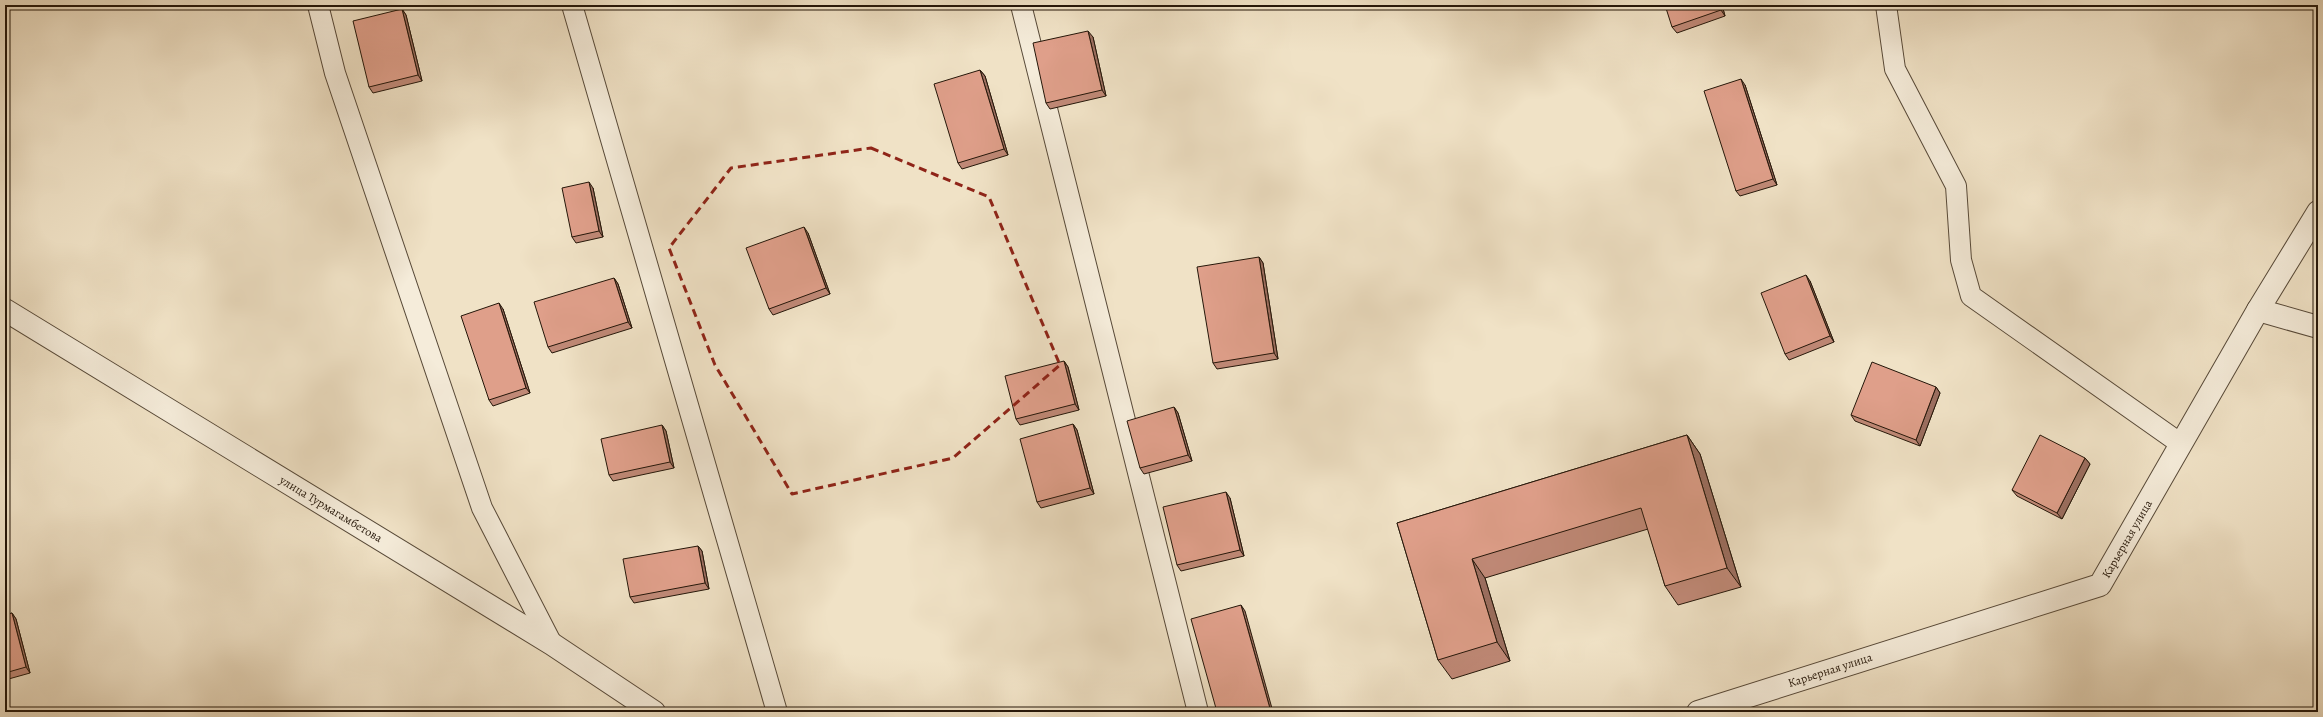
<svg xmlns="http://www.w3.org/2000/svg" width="2323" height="717" font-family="Alegreya,serif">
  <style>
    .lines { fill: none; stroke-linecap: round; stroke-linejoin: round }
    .service-casing { stroke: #574938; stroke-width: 22 }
    .minor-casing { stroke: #574938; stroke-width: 24 }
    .service { stroke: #f5ecda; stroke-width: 20 }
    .minor { stroke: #f5ecda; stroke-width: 22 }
    .wall { fill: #c08977; stroke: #241609 }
    .shaded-wall { fill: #9c6f61; stroke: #241609 }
    .building { fill: #df9f8a; stroke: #241609 }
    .marked { fill: none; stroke: #8f2418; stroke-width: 3; stroke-dasharray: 8 5; stroke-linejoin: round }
    .labels { text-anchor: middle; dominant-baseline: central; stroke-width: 3.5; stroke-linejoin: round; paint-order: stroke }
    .street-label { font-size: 12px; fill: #241609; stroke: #f5ecda }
  </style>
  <rect width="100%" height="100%" fill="#f0e2c6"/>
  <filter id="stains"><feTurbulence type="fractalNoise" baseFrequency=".005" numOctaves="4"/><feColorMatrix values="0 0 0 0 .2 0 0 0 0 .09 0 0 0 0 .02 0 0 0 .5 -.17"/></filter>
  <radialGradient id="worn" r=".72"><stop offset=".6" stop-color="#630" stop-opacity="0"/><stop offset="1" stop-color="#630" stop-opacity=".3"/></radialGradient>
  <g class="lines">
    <g class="service-casing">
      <g id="service">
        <polyline points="318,5 335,73 482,508 552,644"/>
        <polyline points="572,5 777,712"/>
        <polyline points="1021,5 1198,712"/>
        <polyline points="1886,5 1895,69 1956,186 1961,260 1971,296 2181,444"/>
      </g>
    </g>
    <g class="minor-casing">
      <g id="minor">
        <polyline points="5,310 552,644 654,712"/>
        <polyline points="2258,310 2318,327"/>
        <polyline points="1698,712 2100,585 2258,310 2318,212"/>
      </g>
    </g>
    <use href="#service" class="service"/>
    <use href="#minor" class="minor"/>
  </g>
  <g class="wall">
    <polygon points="1722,5 1725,16 1677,33 1672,27"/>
    <polygon points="402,9 406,15 422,81 373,93 369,87"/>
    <polygon points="1093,37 1106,96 1050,109 1046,103"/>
    <polygon points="980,70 985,76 1008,155 962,169 958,163"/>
    <polygon points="1745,85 1777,185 1740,196 1736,191"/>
    <polygon points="593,188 603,237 576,243 572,237"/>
    <polygon points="808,233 830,294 773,315 769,309"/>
    <polygon points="1259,257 1263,263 1278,359 1217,369 1213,363"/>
    <polygon points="614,278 618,284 632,328 552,353 548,347"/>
    <polygon points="1810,281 1834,342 1789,360 1785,354"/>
    <polygon points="503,309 530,393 493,406 489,400"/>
    <polygon points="1064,361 1068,367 1079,410 1020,425 1016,419"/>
    <polygon points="1936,387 1940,393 1920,446 1855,421 1851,415"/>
    <polygon points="1174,407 1178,413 1192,461 1144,474 1140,468"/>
    <polygon points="1073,424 1077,430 1094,494 1041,508 1037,502"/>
    <polygon points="662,425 666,431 674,468 613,481 609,475"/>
    <polygon points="1687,435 1700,454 1741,587 1678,605 1665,586 1648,529 1485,578 1510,661 1452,679 1438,660 1397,523"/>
    <polygon points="2085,458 2090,464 2062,519 2017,496 2012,490"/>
    <polygon points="1230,498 1244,556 1181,571 1177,565"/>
    <polygon points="698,546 702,551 709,589 634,603 630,597"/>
    <polygon points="12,613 16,619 30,673 5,680 5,615"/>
  </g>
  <g class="shaded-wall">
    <polygon points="1720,5 1722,5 1725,16 1721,10"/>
    <polygon points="402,9 406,15 422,81 418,75"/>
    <polygon points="1088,31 1093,37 1106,96 1102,90"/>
    <polygon points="980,70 985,76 1008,155 1004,149"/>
    <polygon points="1741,79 1745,85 1777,185 1773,179"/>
    <polygon points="589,182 593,188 603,237 599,231"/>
    <polygon points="804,227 808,233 830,294 826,288"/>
    <polygon points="1259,257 1263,263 1278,359 1274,353"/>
    <polygon points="1806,275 1810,281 1834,342 1830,336"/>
    <polygon points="614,278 618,284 632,328 628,322"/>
    <polygon points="499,303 503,309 530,393 526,388"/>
    <polygon points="1064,361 1068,367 1079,410 1075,404"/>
    <polygon points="1936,387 1940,393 1920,446 1916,440"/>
    <polygon points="1174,407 1178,413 1192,461 1188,455"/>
    <polygon points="1073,424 1077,430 1094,494 1090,488"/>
    <polygon points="662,425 666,431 674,468 670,462"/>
    <polygon points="1687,435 1700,454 1741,587 1727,568"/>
    <polygon points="2085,458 2090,464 2062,519 2057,513"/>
    <polygon points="1226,492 1230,498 1244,556 1240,550"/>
    <polygon points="698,546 702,551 709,589 705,583"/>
    <polygon points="1472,559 1485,578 1510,661 1497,642"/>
    <polygon points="1241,605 1245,611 1273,712 1271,712"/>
    <polygon points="12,613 16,619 30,673 26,667"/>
  </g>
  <g class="building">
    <polygon points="1665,5 1720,5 1721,10 1672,27"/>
    <polygon points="402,9 418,75 369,87 353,21"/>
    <polygon points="1088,31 1102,90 1046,103 1033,43"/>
    <polygon points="980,70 1004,149 958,163 934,84"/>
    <polygon points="1741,79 1773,179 1736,191 1704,91"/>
    <polygon points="589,182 599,231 572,237 562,188"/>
    <polygon points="804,227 826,288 769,309 746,248"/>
    <polygon points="1259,257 1274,353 1213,363 1197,267"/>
    <polygon points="1806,275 1830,336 1785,354 1761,293"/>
    <polygon points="614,278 628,322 548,347 534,302"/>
    <polygon points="499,303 526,388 489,400 461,316"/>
    <polygon points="1064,361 1075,404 1016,419 1005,376"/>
    <polygon points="1872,362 1936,387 1916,440 1851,415"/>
    <polygon points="1174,407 1188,455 1140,468 1127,421"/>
    <polygon points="1073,424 1090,488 1037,502 1020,439"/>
    <polygon points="662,425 670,462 609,475 601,439"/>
    <polygon points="1687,435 1727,568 1665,586 1641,508 1472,559 1497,642 1438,660 1397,523"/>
    <polygon points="2040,435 2085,458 2057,513 2012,490"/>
    <polygon points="1226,492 1240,550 1177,565 1163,507"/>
    <polygon points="698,546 705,583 630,597 623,559"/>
    <polygon points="1241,605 1271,712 1217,712 1191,619"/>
    <polygon points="12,613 26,667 5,673 5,615"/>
  </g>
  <path class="marked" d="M871 148 989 197 1060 365 953 458 792 494 715 365 669 248 731 168Z"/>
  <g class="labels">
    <g class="street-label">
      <text transform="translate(331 509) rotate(31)">улица Турмагамбетова</text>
      <text transform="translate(2127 539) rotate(-60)">Карьерная улица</text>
      <text transform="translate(1830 670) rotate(-18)">Карьерная улица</text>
    </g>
  </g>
  <rect width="2323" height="717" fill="none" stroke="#f0e2c6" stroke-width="20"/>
  <rect x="6" y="6" width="2311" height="705" fill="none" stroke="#241609" stroke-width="2"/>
  <rect x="10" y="10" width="2303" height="697" fill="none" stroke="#241609"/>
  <rect width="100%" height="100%" filter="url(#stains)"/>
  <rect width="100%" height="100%" fill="url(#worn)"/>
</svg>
